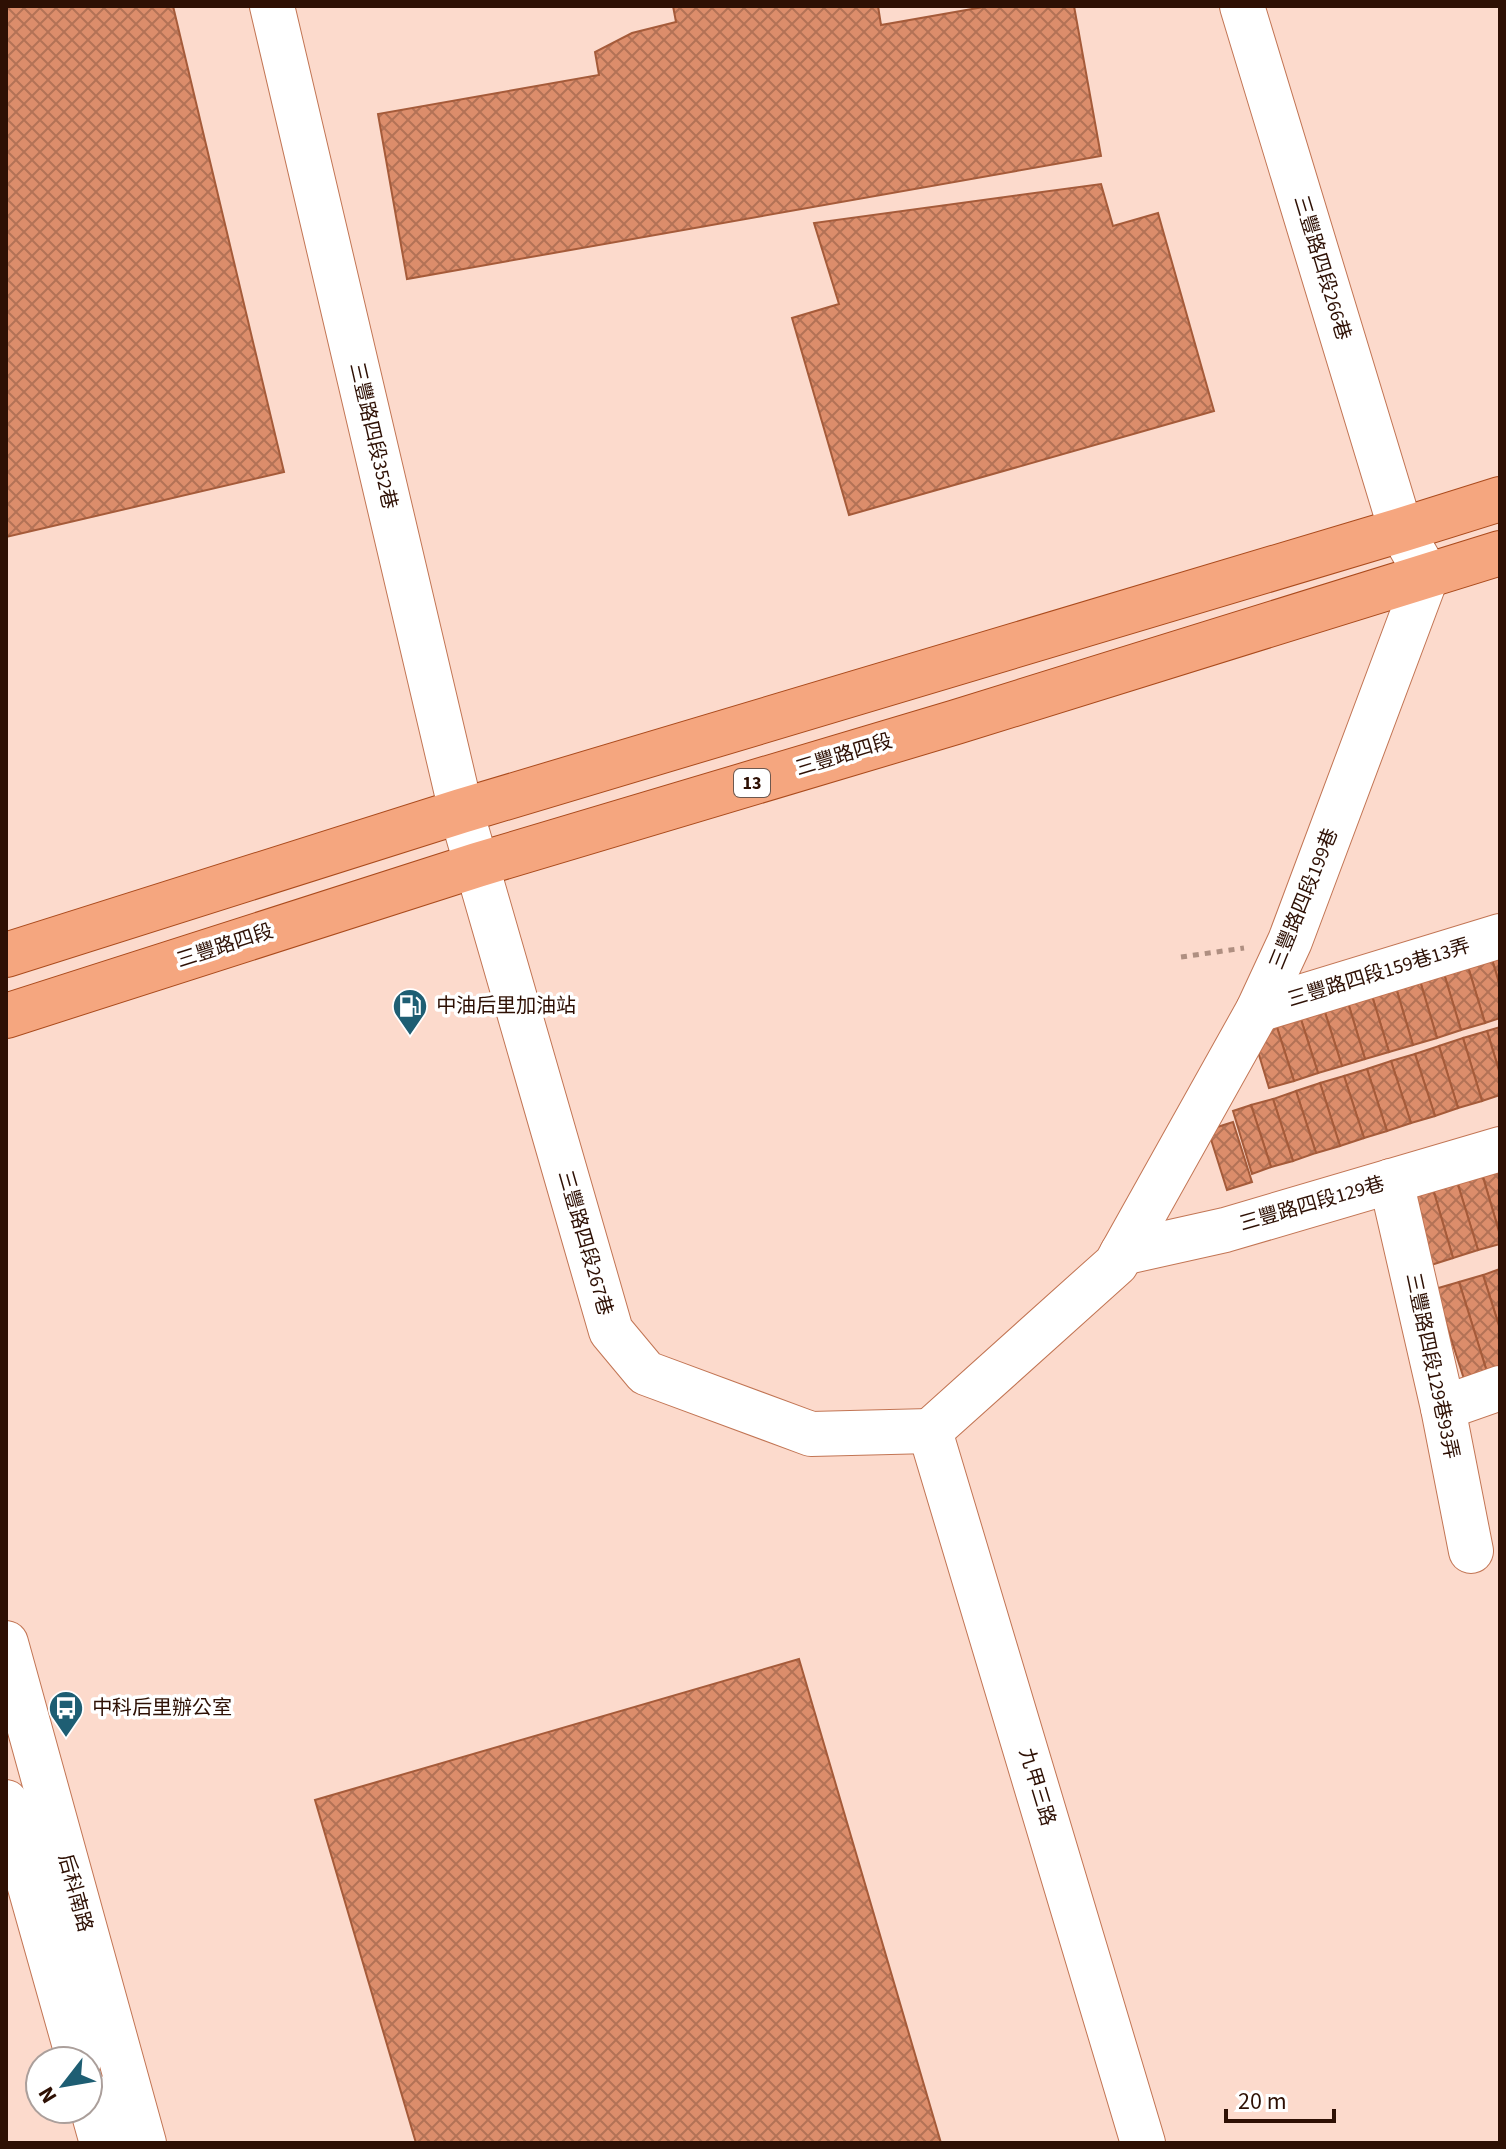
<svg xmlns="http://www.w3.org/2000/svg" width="1506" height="2149" font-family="'Source Sans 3','Noto Sans TC',sans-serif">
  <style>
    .building { fill: url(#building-cross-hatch); stroke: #a55b3a; stroke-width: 2 }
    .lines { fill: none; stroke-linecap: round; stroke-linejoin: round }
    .minor-casing { stroke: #c27554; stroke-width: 46 }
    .major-casing { stroke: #ab4b1d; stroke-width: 46 }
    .path { stroke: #af8f81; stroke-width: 5; stroke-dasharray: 6 6; stroke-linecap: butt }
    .minor { stroke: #fff; stroke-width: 44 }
    .major { stroke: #f5a67f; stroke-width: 44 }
    .labels { text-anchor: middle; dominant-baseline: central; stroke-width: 7; stroke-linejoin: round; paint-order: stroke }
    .shield { fill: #fff; stroke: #6d584f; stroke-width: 2 }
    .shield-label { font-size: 18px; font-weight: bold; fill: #2e1004 }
    .street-label { font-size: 20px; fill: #2e1004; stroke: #fff }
    .poi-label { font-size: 20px; fill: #2e1004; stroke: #fff; text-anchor: start }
  </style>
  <defs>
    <pattern id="building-cross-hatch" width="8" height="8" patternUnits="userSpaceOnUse" patternTransform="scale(2)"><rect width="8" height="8" fill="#dc8d6b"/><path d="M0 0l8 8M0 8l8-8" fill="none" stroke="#b37256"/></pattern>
  </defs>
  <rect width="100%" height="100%" fill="#fcdacc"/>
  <g class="building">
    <polygon points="6,6 173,6 284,472 6,537"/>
    <polygon points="673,6 878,6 881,25 989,6 1074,6 1101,156 407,279 378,114 599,75 595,52 632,33 676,22"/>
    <polygon points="1101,184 1113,226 1158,213 1214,411 849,515 792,318 839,304 814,223"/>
    <polygon points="1500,950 1500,986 1490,953"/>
    <polygon points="1490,953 1500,986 1500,1018 1485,1023 1466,960"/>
    <polygon points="1466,960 1485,1023 1461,1030 1442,967"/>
    <polygon points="1442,967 1461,1030 1437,1038 1418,974"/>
    <polygon points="1418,974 1437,1038 1413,1045 1394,981"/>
    <polygon points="1394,981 1413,1045 1389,1052 1370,989"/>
    <polygon points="1370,989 1389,1052 1365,1059 1346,996"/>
    <polygon points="1346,996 1365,1059 1342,1066 1322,1003"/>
    <polygon points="1322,1003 1342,1066 1318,1073 1298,1010"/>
    <polygon points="1298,1010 1318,1073 1294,1081 1274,1018"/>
    <polygon points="1274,1018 1294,1081 1269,1088 1250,1025"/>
    <polygon points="1500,1027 1500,1074 1487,1031"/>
    <polygon points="1487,1031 1500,1074 1500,1095 1482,1101 1463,1038"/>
    <polygon points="1463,1038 1482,1101 1458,1108 1439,1046"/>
    <polygon points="1439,1046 1458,1108 1435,1116 1415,1054"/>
    <polygon points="1415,1054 1435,1116 1411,1123 1391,1061"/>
    <polygon points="1391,1061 1411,1123 1387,1131 1367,1069"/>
    <polygon points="1367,1069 1387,1131 1364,1138 1344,1076"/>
    <polygon points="1344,1076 1364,1138 1340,1146 1320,1083"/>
    <polygon points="1320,1083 1340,1146 1316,1153 1296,1091"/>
    <polygon points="1296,1091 1316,1153 1293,1161 1273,1099"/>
    <polygon points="1273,1099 1293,1161 1271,1167 1251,1105"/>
    <polygon points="1251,1105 1271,1167 1252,1174 1233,1111"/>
    <polygon points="1233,1122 1252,1182 1227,1190 1208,1130"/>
    <polygon points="1500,1161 1500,1235 1480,1167"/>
    <polygon points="1480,1167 1500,1235 1500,1244 1478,1250 1455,1175"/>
    <polygon points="1455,1175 1478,1250 1453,1258 1431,1182"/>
    <polygon points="1431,1182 1453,1258 1428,1266 1405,1189"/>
    <polygon points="1500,1269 1500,1329 1483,1275"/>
    <polygon points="1483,1275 1500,1329 1500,1368 1487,1372 1459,1282"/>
    <polygon points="1459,1282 1487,1372 1464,1379 1435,1289"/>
    <polygon points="799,1659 941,2143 416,2143 315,1800"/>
  </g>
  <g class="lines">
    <g class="minor-casing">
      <g id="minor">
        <polyline points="272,6 461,811 611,1331 646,1373 811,1434 930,1431"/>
        <polyline points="1258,1010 1500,936"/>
        <polyline points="1391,1181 1443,1408 1471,1551"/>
        <polyline points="1122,1253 1225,1230 1500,1149"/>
        <polyline points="1443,1408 1500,1388"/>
        <polyline points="930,1431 1116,1264 1258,1010 1290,941 1427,575 1401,530 1242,6"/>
        <polyline points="930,1431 1143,2143"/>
        <polyline points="6,1643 144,2143"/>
        <polyline points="6,1802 79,2061"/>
        <polyline points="88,2093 102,2143"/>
      </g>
    </g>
    <g class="major-casing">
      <g id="major">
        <polyline points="6,955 461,811 1401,530 1500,499"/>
        <polyline points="6,1016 477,865 956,722 1500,553"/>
      </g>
    </g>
    <polyline class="path" points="1181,957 1244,948"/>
    <use href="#minor" class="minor"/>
    <use href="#major" class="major"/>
  </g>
  <defs>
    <g id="fuel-pin" transform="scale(1.8)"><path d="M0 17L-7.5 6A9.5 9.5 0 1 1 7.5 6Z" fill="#1e5e73" stroke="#fff"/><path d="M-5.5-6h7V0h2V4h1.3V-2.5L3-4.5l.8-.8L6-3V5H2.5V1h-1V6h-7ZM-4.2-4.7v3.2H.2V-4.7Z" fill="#fff"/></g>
    <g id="bus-pin" transform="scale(1.8)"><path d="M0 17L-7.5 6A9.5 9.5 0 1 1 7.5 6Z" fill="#1e5e73" stroke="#fff"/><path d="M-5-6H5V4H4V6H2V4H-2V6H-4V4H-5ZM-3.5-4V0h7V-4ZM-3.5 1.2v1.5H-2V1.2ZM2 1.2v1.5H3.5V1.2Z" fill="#fff"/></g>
  </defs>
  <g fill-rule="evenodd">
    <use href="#fuel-pin" x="410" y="1006"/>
    <use href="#bus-pin" x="66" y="1708"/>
  </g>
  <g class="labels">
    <rect class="shield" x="734" y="769" width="36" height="28" rx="6"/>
    <g class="shield-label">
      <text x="752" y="783">13</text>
    </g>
    <g class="street-label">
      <text transform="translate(1322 268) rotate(73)">三豐路四段266巷</text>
      <text transform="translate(373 436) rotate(77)">三豐路四段352巷</text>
      <text transform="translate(844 755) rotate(-17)">三豐路四段</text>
      <text transform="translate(1304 899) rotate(-68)">三豐路四段199巷</text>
      <text transform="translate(225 946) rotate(-18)">三豐路四段</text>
      <text transform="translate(1379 973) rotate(-17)">三豐路四段159巷13弄</text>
      <text transform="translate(1312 1204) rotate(-16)">三豐路四段129巷</text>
      <text transform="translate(585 1243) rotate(74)">三豐路四段267巷</text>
      <text transform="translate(1432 1366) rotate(78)">三豐路四段129巷93弄</text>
      <text transform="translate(1037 1787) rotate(73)">九甲三路</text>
      <text transform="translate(75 1893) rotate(75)">后科南路</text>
    </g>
    <g class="poi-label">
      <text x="436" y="1006">中油后里加油站</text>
      <text x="92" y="1708">中科后里辦公室</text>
    </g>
  </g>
  <rect width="1506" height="2149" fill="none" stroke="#2e1004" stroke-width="16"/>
  <g transform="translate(64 2085) rotate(239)"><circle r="38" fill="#ffffff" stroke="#ab9f9b" stroke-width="2"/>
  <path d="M0-6L14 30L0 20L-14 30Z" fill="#1e5e73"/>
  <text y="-12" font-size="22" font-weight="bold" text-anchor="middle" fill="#2e1004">N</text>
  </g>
  <path d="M1226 2109v12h108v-12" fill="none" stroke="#2e1004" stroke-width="4"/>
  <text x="1238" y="2109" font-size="24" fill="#2e1004" stroke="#ffffff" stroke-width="6" paint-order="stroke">20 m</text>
</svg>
